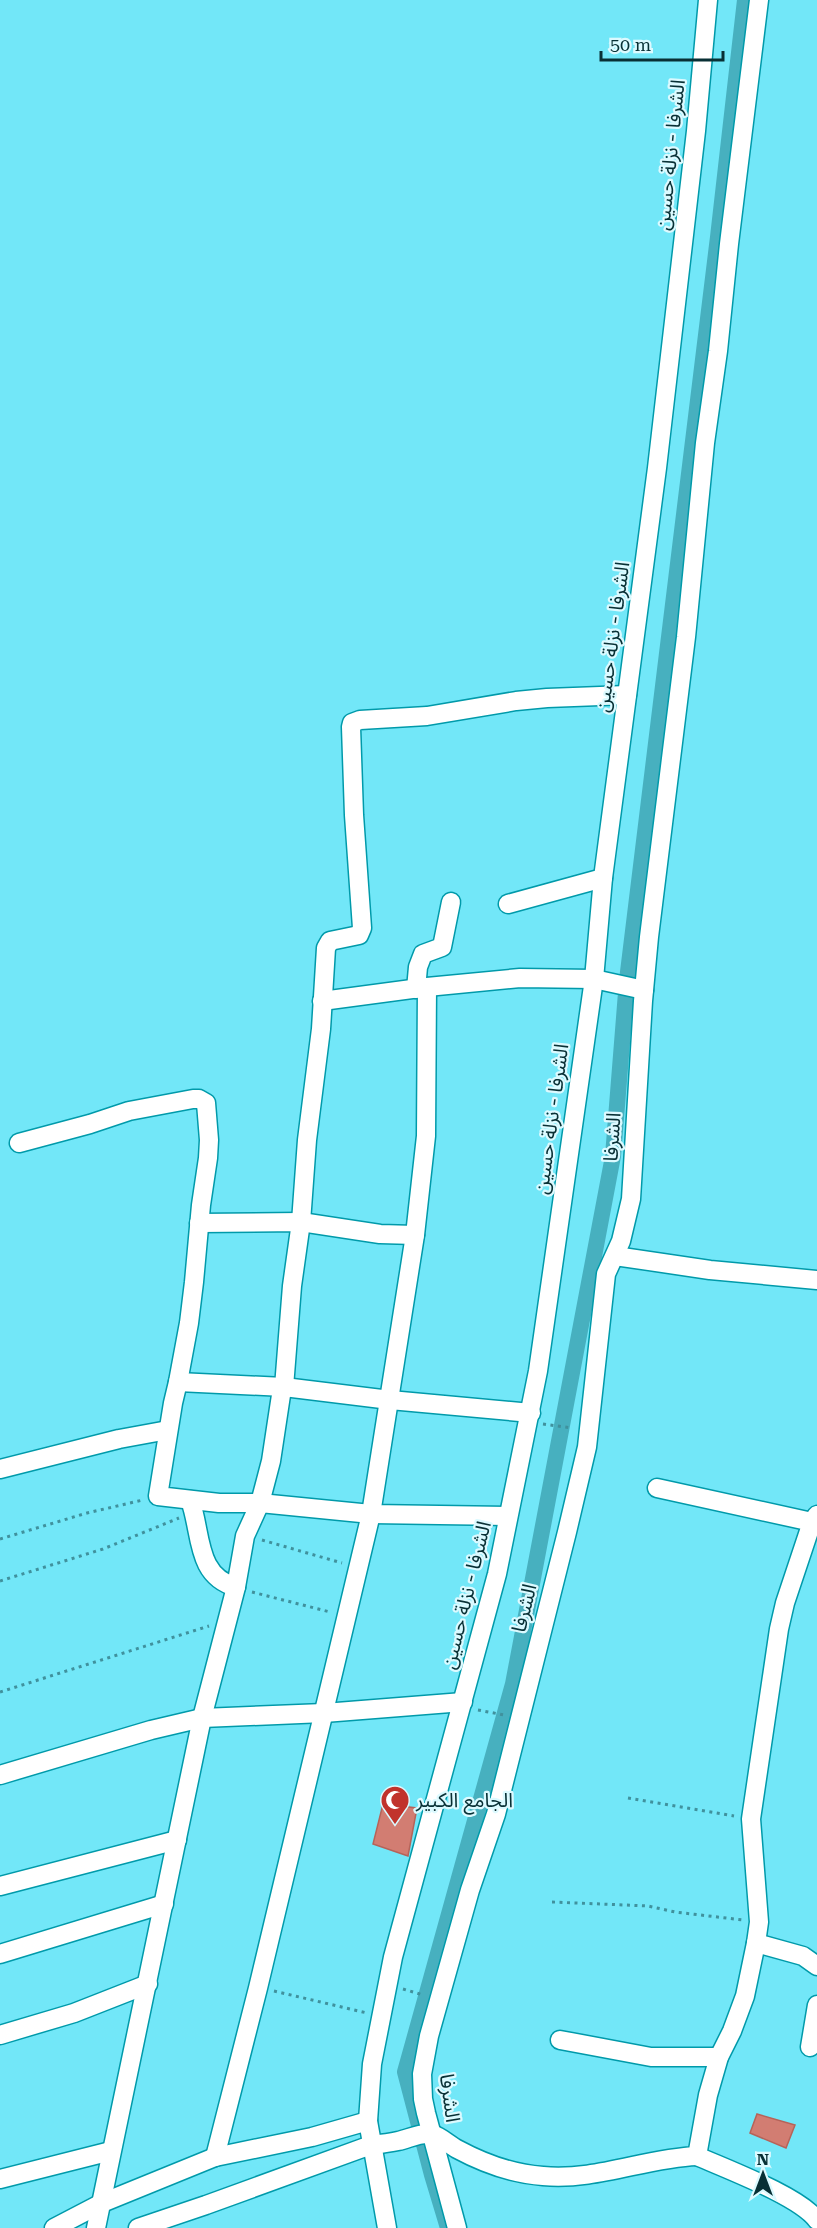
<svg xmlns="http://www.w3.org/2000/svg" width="817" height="2228" font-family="'Roboto Serif','Noto Sans Arabic',serif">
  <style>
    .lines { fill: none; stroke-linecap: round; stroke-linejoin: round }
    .canal { stroke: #47b0bf; stroke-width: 16 }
    .building { fill: #d27d72; stroke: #b66359; stroke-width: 1.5 }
    .minor-casing { stroke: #009aaa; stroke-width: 21 }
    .path { stroke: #40919d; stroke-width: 3; stroke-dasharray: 3 4.5; stroke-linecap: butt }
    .minor { stroke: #fff; stroke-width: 18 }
    .labels { text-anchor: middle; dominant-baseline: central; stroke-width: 4.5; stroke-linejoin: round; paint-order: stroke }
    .street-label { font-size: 20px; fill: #083035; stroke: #dcfaff }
    .poi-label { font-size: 20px; fill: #083035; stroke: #dcfaff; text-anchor: start }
  </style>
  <rect width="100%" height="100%" fill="#72e7f8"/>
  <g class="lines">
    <polyline class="canal" points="448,2228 432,2175 405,2072 513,1684 613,1156 627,980 718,237 745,0"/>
  </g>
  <g class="building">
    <polygon points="383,1804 417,1808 408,1856 373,1844"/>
    <polygon points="757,2114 795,2125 786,2148 750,2133"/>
  </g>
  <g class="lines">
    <g class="minor-casing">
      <g id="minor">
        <polyline points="508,904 603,878"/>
        <polyline points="416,989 418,967 423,954 442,947 451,902"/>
        <polyline points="322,1001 427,987 520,978 594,979 644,990"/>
        <polyline points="19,1143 90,1124 129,1111 193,1099 199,1099 206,1103 209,1140 208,1158 201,1205 194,1282 189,1323 178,1382 173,1403 158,1496 219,1503 260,1503 371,1514 508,1516"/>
        <polyline points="199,1223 301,1222 380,1234 415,1235"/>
        <polyline points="615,1256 710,1270 817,1280"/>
        <polyline points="178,1382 284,1387 390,1400 531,1413"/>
        <polyline points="0,1469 119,1439 168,1430"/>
        <polyline points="657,1488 812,1522"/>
        <path d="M190 1500C202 1532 195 1576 236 1587"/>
        <polyline points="0,1775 151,1730 202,1718 324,1713 463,1702"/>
        <polyline points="0,1886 177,1840"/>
        <polyline points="756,1943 803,1956 817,1966"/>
        <polyline points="0,1954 164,1904"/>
        <polyline points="0,2035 74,2013 148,1984"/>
        <polyline points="560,2040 651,2057 719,2057"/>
        <polyline points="810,2047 817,2005"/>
        <path d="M697 2156C726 2169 799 2196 817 2220"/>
        <polyline points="215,2157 258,1988 371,1514 415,1235 426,1136 427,987"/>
        <polyline points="0,2179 111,2151"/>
        <polyline points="54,2228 102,2203 215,2157 312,2137 368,2121"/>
        <polyline points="96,2228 202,1718 236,1587 245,1536 260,1503 271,1461 281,1395 284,1387 292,1286 301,1222 307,1140 321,1029 326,948 330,941 359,935 362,928 354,815 351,727 352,723 360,720 427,716 516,701 547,698 627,695"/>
        <path d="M138 2228 206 2205 371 2145C380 2144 389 2143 398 2141 408 2139 419 2133 429 2134 438 2134 448 2144 457 2149 483 2163 513 2174 543 2176 596 2181 645 2158 697 2156L708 2095 719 2057 732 2031 745 1996 756 1943 759 1922 751 1819 779 1629 785 1603 812 1522 817 1515"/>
        <polyline points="387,2228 368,2121 372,2064 393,1957 497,1574 538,1371 594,979 603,878 657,468 696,131 708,0"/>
        <polyline points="457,2228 426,2113 423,2099 422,2074 429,2036 470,1890 496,1814 567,1532 587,1447 606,1274 621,1241 631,1199 643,1001 649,937 686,637 705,443 718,351 729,244 759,0"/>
      </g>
    </g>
    <g class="path">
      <polyline points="543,1424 572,1428"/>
      <polyline points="0,1539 87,1513 143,1500"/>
      <polyline points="262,1540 342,1563"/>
      <polyline points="0,1581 103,1549 179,1518"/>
      <polyline points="252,1592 330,1612"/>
      <polyline points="0,1692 209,1626"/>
      <polyline points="478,1710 504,1715"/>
      <polyline points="628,1798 734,1816"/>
      <polyline points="552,1902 648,1906 675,1912 743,1920"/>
      <polyline points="403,1989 423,1995"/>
      <polyline points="274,1991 367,2013"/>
    </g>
    <use href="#minor" class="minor"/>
  </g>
  <defs>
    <g id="mosque-pin" transform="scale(1.5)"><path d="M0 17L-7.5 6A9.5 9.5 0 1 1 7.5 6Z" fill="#c1332c" stroke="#dcfaff"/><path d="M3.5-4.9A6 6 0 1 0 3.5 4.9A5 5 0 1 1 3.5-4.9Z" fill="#fff"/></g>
  </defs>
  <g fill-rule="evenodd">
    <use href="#mosque-pin" x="395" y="1800"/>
  </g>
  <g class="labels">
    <g class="street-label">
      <text transform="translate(670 155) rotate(-84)">الشرفا - نزلة حسين</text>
      <text transform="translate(612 637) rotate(-82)">الشرفا - نزلة حسين</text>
      <text transform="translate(551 1119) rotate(-82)">الشرفا - نزلة حسين</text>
      <text transform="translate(612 1137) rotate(-86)">الشرفا</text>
      <text transform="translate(466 1595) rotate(-76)">الشرفا - نزلة حسين</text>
      <text transform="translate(524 1608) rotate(-76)">الشرفا</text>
      <text transform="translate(450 2098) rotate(82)">الشرفا</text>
    </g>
    <g class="poi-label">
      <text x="416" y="1800">الجامع الكبير</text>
    </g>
  </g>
  <g transform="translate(763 2174)" stroke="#dcfaff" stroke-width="4.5" paint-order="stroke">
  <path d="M0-4.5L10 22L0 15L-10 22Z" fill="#083035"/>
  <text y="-9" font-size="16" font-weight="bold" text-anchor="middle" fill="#083035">N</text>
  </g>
  <path d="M601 51v9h122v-9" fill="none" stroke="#083035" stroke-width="3"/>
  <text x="610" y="51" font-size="18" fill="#083035" stroke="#dcfaff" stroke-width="4.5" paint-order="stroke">50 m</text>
</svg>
